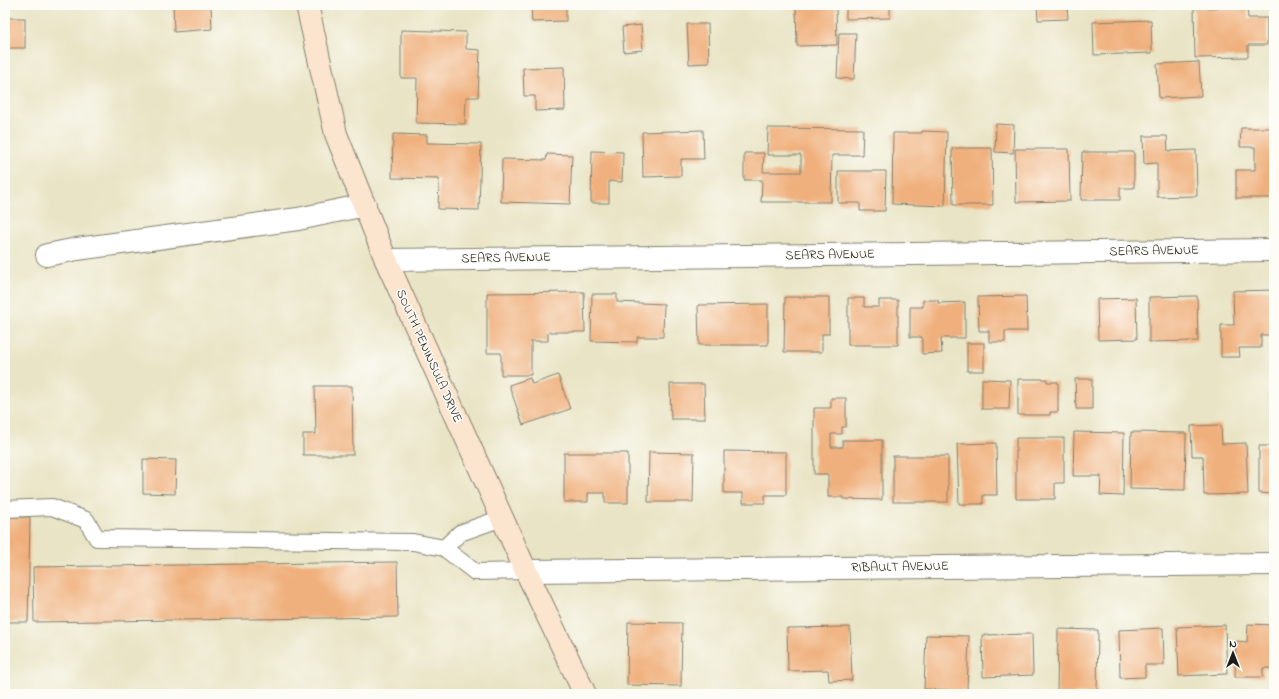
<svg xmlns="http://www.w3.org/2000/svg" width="1279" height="699" font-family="'Indie Flower',sans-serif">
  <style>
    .building { fill: #f0b07d }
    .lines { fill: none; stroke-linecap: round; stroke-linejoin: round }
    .service-casing { stroke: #828070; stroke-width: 18 }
    .minor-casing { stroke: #828070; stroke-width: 24 }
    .secondary-casing { stroke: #828070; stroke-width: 24 }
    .service { stroke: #fff; stroke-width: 16 }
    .minor { stroke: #fff; stroke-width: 22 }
    .secondary { stroke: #fce5cf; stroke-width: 22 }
    .labels { text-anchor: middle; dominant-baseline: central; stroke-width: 3; stroke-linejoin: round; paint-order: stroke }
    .street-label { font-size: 13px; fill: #1c1c1c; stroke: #fdfcf7 }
  </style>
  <rect width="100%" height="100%" fill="#fdfcf7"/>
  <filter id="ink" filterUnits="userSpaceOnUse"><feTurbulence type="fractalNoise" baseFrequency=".025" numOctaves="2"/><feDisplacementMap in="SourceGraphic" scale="8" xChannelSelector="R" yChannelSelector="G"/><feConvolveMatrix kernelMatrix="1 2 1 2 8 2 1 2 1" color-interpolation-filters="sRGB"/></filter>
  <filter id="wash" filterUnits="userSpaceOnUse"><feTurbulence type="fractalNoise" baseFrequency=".012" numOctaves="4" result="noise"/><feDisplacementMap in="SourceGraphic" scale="16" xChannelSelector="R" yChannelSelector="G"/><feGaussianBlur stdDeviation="0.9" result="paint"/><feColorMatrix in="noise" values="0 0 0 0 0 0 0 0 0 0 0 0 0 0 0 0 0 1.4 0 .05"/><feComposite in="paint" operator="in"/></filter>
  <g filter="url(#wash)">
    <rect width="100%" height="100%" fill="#e9e4c5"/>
    <g id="blocks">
      <g class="building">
        <polygon points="173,5 211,5 212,29 174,32"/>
        <polygon points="531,5 566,5 566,21 532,22"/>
        <polygon points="796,5 836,5 837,45 797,46"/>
        <polygon points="846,5 890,5 890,18 846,19"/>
        <rect x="935" y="5" width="31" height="2"/>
        <polygon points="1037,5 1067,5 1068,19 1038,20"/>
        <polygon points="1120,5 1158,5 1158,7 1120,8"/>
        <polygon points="1247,7 1248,18 1267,18 1267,45 1248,45 1248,57 1195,58 1194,8"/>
        <rect x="5" y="18" width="20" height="30"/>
        <polygon points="1151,20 1152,53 1094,55 1093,22"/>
        <polygon points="687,24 708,24 709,63 689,64"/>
        <polygon points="641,25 643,50 624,52 622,27"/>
        <polygon points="401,30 466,32 466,49 480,50 478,97 466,97 465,124 416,123 417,78 401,78"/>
        <polygon points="839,33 856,33 854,79 837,78"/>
        <polygon points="1199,62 1201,96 1159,98 1157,64"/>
        <polygon points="564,67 565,110 535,111 535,96 524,96 523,68"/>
        <polygon points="996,124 1014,125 1013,153 995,152"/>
        <polygon points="768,128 863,129 862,155 832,155 831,202 761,202 762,180 744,180 744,153 764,153 763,172 801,172 801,155 767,155"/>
        <polygon points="1241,128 1274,128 1274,198 1236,198 1236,170 1255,170 1255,147 1240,147"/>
        <polygon points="703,130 704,159 681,159 681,176 643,177 642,132"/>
        <polygon points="922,131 947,132 945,206 892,204 893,133 922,133"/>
        <polygon points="393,134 427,135 427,143 481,144 479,210 438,209 439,179 392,178"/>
        <polygon points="1143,136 1167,136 1168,151 1196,150 1197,196 1157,197 1157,163 1144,164"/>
        <polygon points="952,148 992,148 993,205 953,205"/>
        <polygon points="1015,149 1069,149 1070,201 1016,202"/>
        <polygon points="592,151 623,152 622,182 609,181 609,203 591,203"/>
        <polygon points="1082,152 1134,152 1134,188 1120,188 1120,200 1081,200"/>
        <polygon points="547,154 572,155 570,204 501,202 502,159 546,160"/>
        <polygon points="838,171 886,171 885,211 860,211 860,203 838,203"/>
        <polygon points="1274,290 1274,335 1261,335 1261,348 1239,348 1240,357 1221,357 1221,325 1234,325 1233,291"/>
        <polygon points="584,292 585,332 548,332 548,341 531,341 531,375 501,375 501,353 487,353 487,293"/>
        <polygon points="592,294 617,294 617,302 664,304 663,337 637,337 637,342 591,341"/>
        <polygon points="1026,296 1027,331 1005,331 1005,342 989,342 989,331 979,331 978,297"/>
        <polygon points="1197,296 1198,341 1149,342 1149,297"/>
        <polygon points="785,297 829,297 829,334 822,334 822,352 784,352"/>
        <polygon points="848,298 864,298 864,307 879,307 879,300 898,300 898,345 848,345"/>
        <polygon points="1136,298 1137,339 1098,340 1097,299"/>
        <polygon points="923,300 938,300 938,303 965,302 965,338 941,338 942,353 922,354 922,337 910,337 910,307 923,307"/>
        <polygon points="768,304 768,345 699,345 698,305"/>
        <rect x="967" y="343" width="17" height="28"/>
        <polygon points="558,375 570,409 523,425 509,385 530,378 532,384"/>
        <polygon points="982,379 1010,380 1009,409 982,409"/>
        <polygon points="1018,379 1047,379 1047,382 1058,382 1058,412 1050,412 1050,415 1018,415"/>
        <polygon points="1075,379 1092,379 1092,409 1076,409"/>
        <polygon points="670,384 704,384 705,419 671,419"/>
        <polygon points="315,386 352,386 353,455 303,455 303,434 316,434"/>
        <polygon points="831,398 846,398 846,427 842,427 842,434 831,434 831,447 843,447 843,440 882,440 882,500 843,499 843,497 828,497 828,474 814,474 814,408 831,408"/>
        <polygon points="1221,425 1222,444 1246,443 1248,494 1204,495 1203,456 1192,456 1191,426"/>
        <polygon points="1074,432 1124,433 1123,496 1100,495 1101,476 1073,476"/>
        <polygon points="1131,432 1186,433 1185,490 1130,489"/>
        <polygon points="1016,438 1064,438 1064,483 1055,483 1055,499 1016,499"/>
        <polygon points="996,443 997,495 983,495 983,504 959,504 957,444"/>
        <polygon points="1259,446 1274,446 1274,494 1259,493"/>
        <polygon points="724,451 786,452 786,495 765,495 765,503 743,503 743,493 724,493"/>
        <polygon points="649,452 694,453 693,502 648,502"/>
        <polygon points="564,453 628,453 628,503 605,503 605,493 588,493 588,502 564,502"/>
        <rect x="893" y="456" width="55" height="46"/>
        <polygon points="143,459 176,460 175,494 143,493"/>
        <polygon points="5,517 30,517 28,622 5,622"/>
        <polygon points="397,562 398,617 34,622 33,567"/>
        <polygon points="628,622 682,623 681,686 627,685"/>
        <polygon points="1248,624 1274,625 1274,668 1263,668 1263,677 1235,677 1236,641 1247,642"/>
        <polygon points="1225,625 1227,674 1179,676 1177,627"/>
        <polygon points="850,627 852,680 829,681 828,670 788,671 787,628"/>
        <polygon points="1163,628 1164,665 1145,665 1145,677 1120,678 1119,630"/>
        <polygon points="1058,629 1098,630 1097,694 1057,694"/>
        <polygon points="1032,634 1033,675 983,677 982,635"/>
        <polygon points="926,635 969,636 967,691 924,689"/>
      </g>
    </g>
  </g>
  <g filter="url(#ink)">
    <use href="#blocks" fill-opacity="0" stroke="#828070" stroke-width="1"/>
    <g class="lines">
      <g class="service-casing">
        <g id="service">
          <polyline points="5,509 52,507 86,520 97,538 413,542 444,548 475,572 526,571"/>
          <polyline points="444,548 460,533 502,518"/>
        </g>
      </g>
      <g class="minor-casing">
        <g id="minor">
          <polyline points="47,255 77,249 298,219 365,205"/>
          <polyline points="386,260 1274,250"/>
          <polyline points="526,571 1274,564"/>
        </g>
      </g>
      <g class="secondary-casing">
        <polyline id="secondary" points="307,5 336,134 386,260 526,571 585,694"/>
      </g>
      <use href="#service" class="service"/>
      <use href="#minor" class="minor"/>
      <use href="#secondary" class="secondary"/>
    </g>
  </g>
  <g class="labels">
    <g class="street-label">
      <text transform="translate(1154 251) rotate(-1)">SEARS AVENUE</text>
      <text transform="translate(830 255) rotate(-1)">SEARS AVENUE</text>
      <text transform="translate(506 258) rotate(-1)">SEARS AVENUE</text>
      <text transform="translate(429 356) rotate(66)">SOUTH PENINSULA DRIVE</text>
      <text transform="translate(900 567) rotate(-1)">RIBAULT AVENUE</text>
    </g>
  </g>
  <rect width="1279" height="699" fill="none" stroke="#fdfcf7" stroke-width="20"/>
  <g transform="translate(1233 653)" stroke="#fdfcf7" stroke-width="3" paint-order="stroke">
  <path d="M0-3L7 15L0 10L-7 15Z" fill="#1c1c1c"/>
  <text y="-6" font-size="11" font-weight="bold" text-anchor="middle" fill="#1c1c1c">N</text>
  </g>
</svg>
